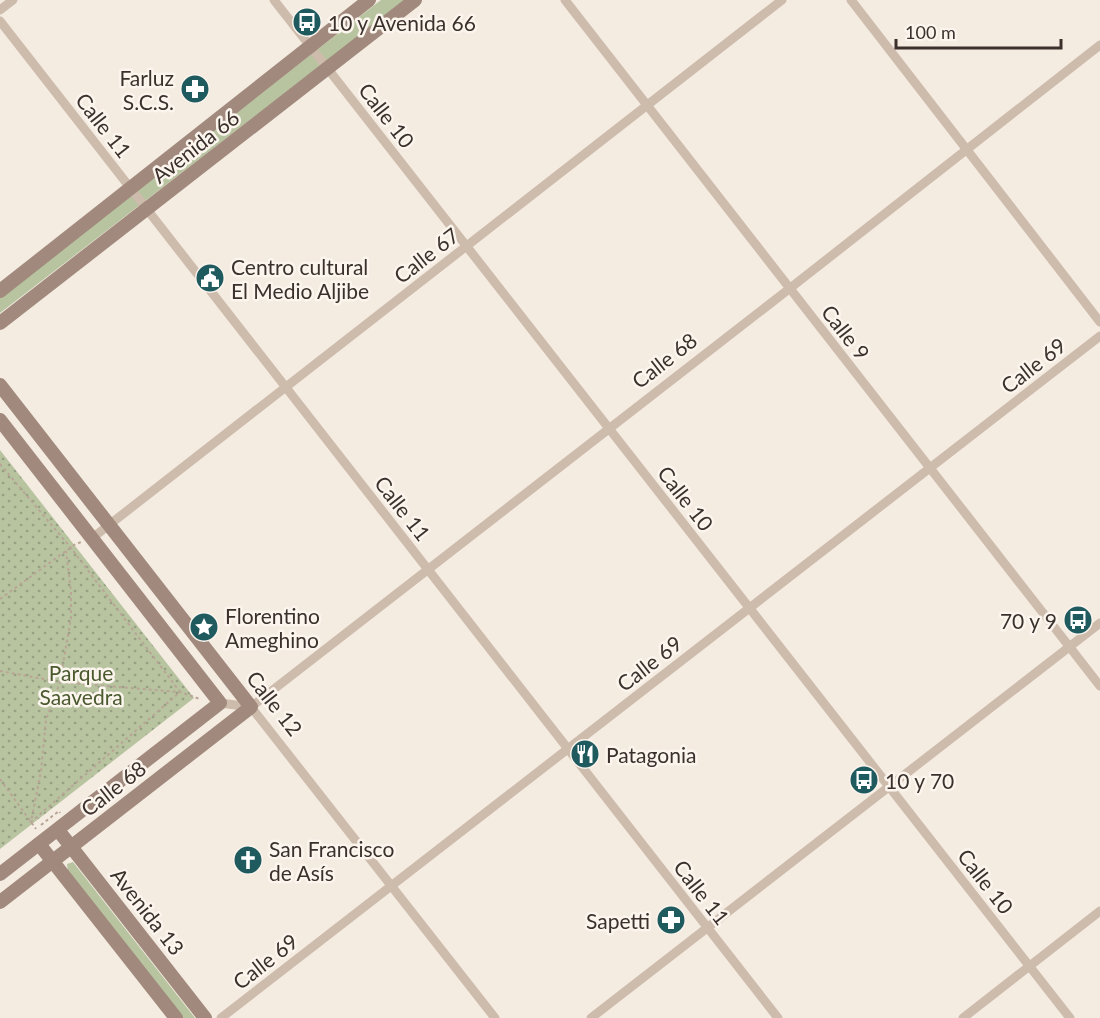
<svg xmlns="http://www.w3.org/2000/svg" width="1100" height="1018" font-family="Lato,sans-serif">
  <style>
    .green { fill: #b8c4a0 }
    .park { fill: url(#park-dots) }
    .lines { fill: none; stroke-linecap: round; stroke-linejoin: round }
    .path { stroke: #b9a596; stroke-width: 2; stroke-dasharray: 3 3; stroke-linecap: butt }
    .minor { stroke: #cdbbac; stroke-width: 9 }
    .secondary { stroke: #a18a7d; stroke-width: 14 }
    .labels { text-anchor: middle; dominant-baseline: central; stroke-width: 5; stroke-linejoin: round; paint-order: stroke }
    .poi-label { font-size: 21px; fill: #3b302b; stroke: #fbf5ee; text-anchor: start }
    .street-label { font-size: 21px; fill: #3b302b; stroke: #fbf5ee }
    .park-label { font-size: 21px; fill: #4a5a2e; stroke: #fbf5ee }
  </style>
  <defs>
    <pattern id="park-dots" width="8" height="8" patternUnits="userSpaceOnUse" patternTransform="scale(1.5)"><rect width="8" height="8" fill="#b8c4a0"/><path d="M2 2h.1M6 6h.1" fill="none" stroke="#97a083" stroke-width="1.8" stroke-linecap="round"/></pattern>
  </defs>
  <rect width="100%" height="100%" fill="#f4ebe1"/>
  <g class="green">
    <polygon points="381,0 405,0 0,313 0,297"/>
    <polygon points="73,862 195,1018 182,1018 68,873 67,864"/>
  </g>
  <polygon class="park" points="0,450 194,698 0,849"/>
  <g class="lines">
    <g class="path">
      <polyline points="0,464 71,548 180,692 31,822 41,771 46,720 60,682 71,618 71,591 66,551"/>
      <polyline points="0,599 74,545 81,542"/>
      <polyline points="0,671 60,682 180,692 200,699"/>
      <polyline points="0,779 36,829"/>
      <polyline points="41,825 59,811 60,813"/>
    </g>
    <g class="minor">
      <polyline points="274,0 1070,1018"/>
      <polyline points="565,0 1100,686"/>
      <polyline points="851,0 1100,322"/>
      <polyline points="0,10 13,0"/>
      <polyline points="0,21 778,1018"/>
      <polyline points="91,539 782,0"/>
      <polyline points="220,703 251,707 789,289 1100,45"/>
      <polyline points="251,707 495,1018"/>
      <polyline points="221,1018 1100,336"/>
      <polyline points="591,1018 1100,623"/>
      <polyline points="963,1018 1100,911"/>
    </g>
    <g class="secondary">
      <polyline points="0,291 369,0"/>
      <polyline points="0,323 415,0"/>
      <polyline points="0,385 251,707 0,902"/>
      <polyline points="0,420 220,703 0,874"/>
      <polyline points="58,830 205,1018"/>
      <polyline points="39,844 176,1018"/>
    </g>
  </g>
  <defs>
    <g id="bus-disc" transform="scale(1.5)"><circle r="9.5" fill="#1f5a5e" stroke="#fbf5ee"/><path d="M-5-6H5V4H4V6H2V4H-2V6H-4V4H-5ZM-3.5-4V0h7V-4ZM-3.5 1.2v1.5H-2V1.2ZM2 1.2v1.5H3.5V1.2Z" fill="#fff"/></g>
    <g id="pharmacy-disc" transform="scale(1.5)"><circle r="9.5" fill="#1f5a5e" stroke="#fbf5ee"/><path d="M-2-6h4v4h4v4h-4v4h-4v-4h-4v-4h4Z" fill="#fff"/></g>
    <g id="civic-disc" transform="scale(1.5)"><circle r="9.5" fill="#1f5a5e" stroke="#fbf5ee"/><path d="M-.6-6.5H3V-4.5H.6V-3L4-1V1h2V6H-6V1h2V-1L-.6-3ZM-1.2 2.5V6h2.4V2.5Z" fill="#fff"/></g>
    <g id="sight-disc" transform="scale(1.5)"><circle r="9.5" fill="#1f5a5e" stroke="#fbf5ee"/><path d="M0-6L1.8-2.2L6-1.7L2.9 1.2L3.7 5.4L0 3.3L-3.7 5.4L-2.9 1.2L-6-1.7L-1.8-2.2Z" fill="#fff"/></g>
    <g id="restaurant-disc" transform="scale(1.5)"><circle r="9.5" fill="#1f5a5e" stroke="#fbf5ee"/><path d="M-5-6h1v4h1v-4h1v4h1v-4h1v5L-1.5 .5V6h-2V.5L-5-1ZM5-6V6H3V1.5H1.5Q1.5-4 5-6Z" fill="#fff"/></g>
    <g id="church-disc" transform="scale(1.5)"><circle r="9.5" fill="#1f5a5e" stroke="#fbf5ee"/><path d="M-1.2-6h2.4v3.5h3.3v2.4h-3.3V6h-2.4V-.1h-3.3v-2.4h3.3Z" fill="#fff"/></g>
  </defs>
  <g fill-rule="evenodd">
    <use href="#bus-disc" x="307" y="22"/>
    <use href="#pharmacy-disc" x="195" y="89"/>
    <use href="#civic-disc" x="210" y="278"/>
    <use href="#bus-disc" x="1078" y="620"/>
    <use href="#sight-disc" x="204" y="627"/>
    <use href="#restaurant-disc" x="585" y="754"/>
    <use href="#bus-disc" x="864" y="780"/>
    <use href="#church-disc" x="248" y="860"/>
    <use href="#pharmacy-disc" x="671" y="920"/>
  </g>
  <g class="labels">
    <g class="poi-label">
      <text x="328" y="22">10 y Avenida 66</text>
      <text x="174" y="77" text-anchor="end">Farluz<tspan x="174" dy="24">S.C.S.</tspan></text>
      <text x="231" y="266">Centro cultural<tspan x="231" dy="24">El Medio Aljibe</tspan></text>
      <text x="225" y="615">Florentino<tspan x="225" dy="24">Ameghino</tspan></text>
      <text x="1057" y="620" text-anchor="end">70 y 9</text>
      <text x="606" y="754">Patagonia</text>
      <text x="885" y="780">10 y 70</text>
      <text x="269" y="848">San Francisco<tspan x="269" dy="24">de Asís</tspan></text>
      <text x="650" y="920" text-anchor="end">Sapetti</text>
    </g>
    <g class="street-label">
      <text transform="translate(387 115) rotate(52)">Calle 10</text>
      <text transform="translate(104 125) rotate(52)">Calle 11</text>
      <text transform="translate(195 146) rotate(-38)">Avenida 66</text>
      <text transform="translate(426 255) rotate(-38)">Calle 67</text>
      <text transform="translate(846 332) rotate(52)">Calle 9</text>
      <text transform="translate(664 360) rotate(-38)">Calle 68</text>
      <text transform="translate(1033 365) rotate(-38)">Calle 69</text>
      <text transform="translate(686 498) rotate(52)">Calle 10</text>
      <text transform="translate(403 508) rotate(52)">Calle 11</text>
      <text transform="translate(649 663) rotate(-38)">Calle 69</text>
      <text transform="translate(275 703) rotate(52)">Calle 12</text>
      <text transform="translate(113 788) rotate(-38)">Calle 68</text>
      <text transform="translate(986 881) rotate(52)">Calle 10</text>
      <text transform="translate(702 892) rotate(52)">Calle 11</text>
      <text transform="translate(148 911) rotate(52)">Avenida 13</text>
      <text transform="translate(265 961) rotate(-38)">Calle 69</text>
    </g>
    <g class="park-label">
      <text x="81" y="672">Parque<tspan x="81" dy="24">Saavedra</tspan></text>
    </g>
  </g>
  <path d="M896 39v9h165v-9" fill="none" stroke="#3b302b" stroke-width="3"/>
  <text x="905" y="39" font-size="18" fill="#3b302b" stroke="#fbf5ee" stroke-width="4.5" paint-order="stroke">100 m</text>
</svg>
